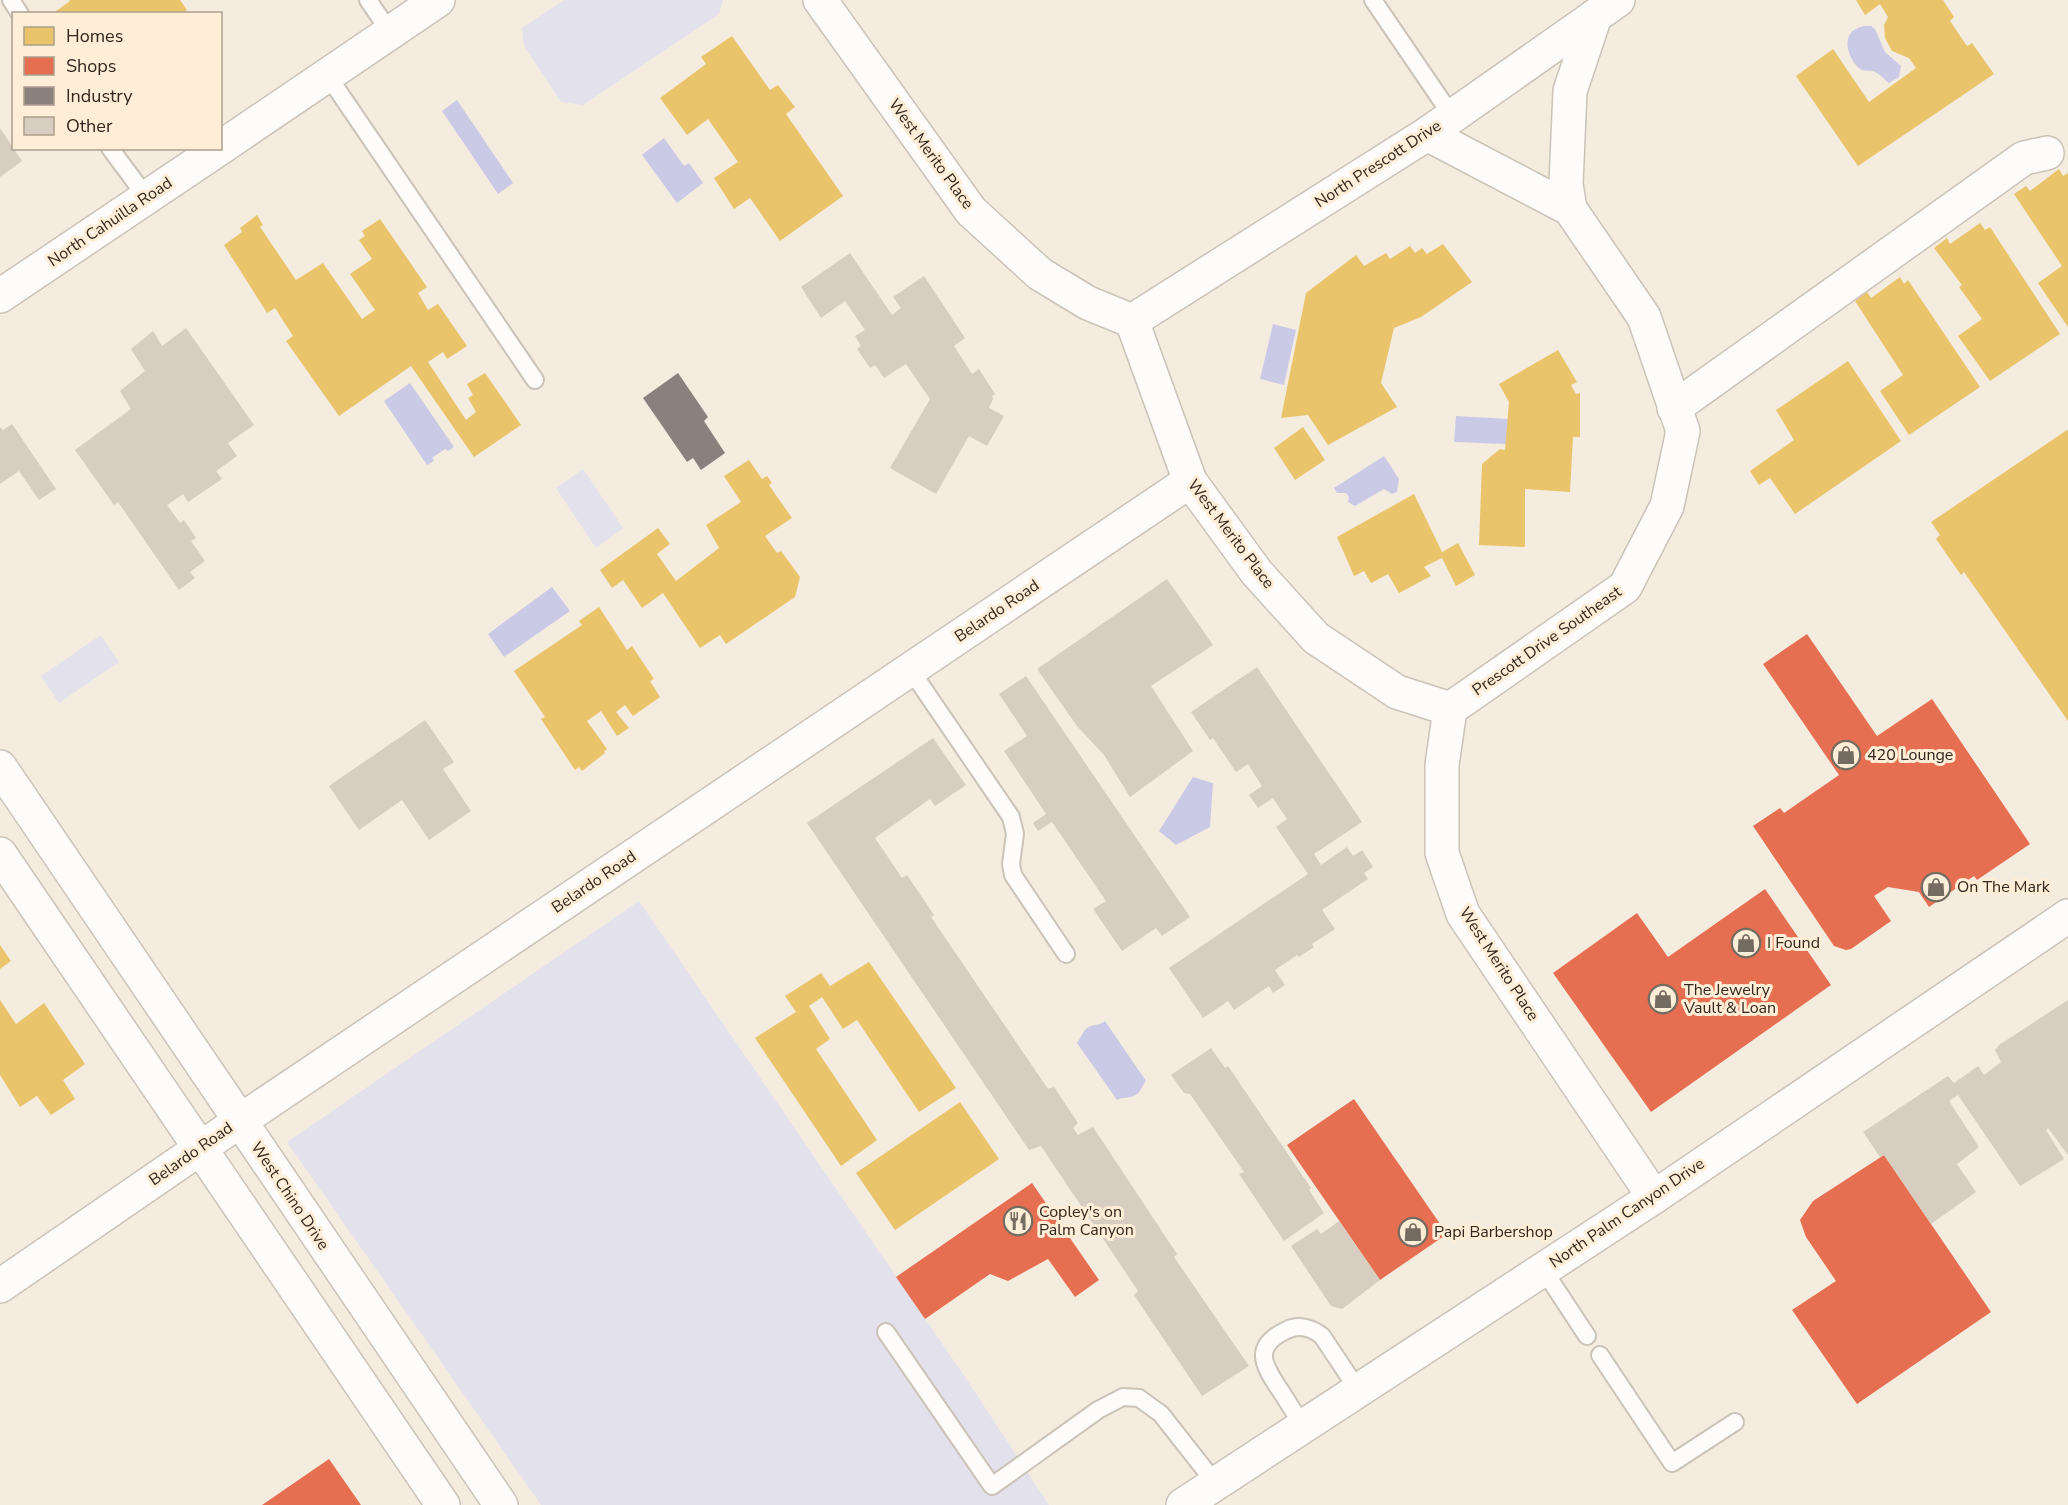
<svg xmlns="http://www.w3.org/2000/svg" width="2068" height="1505" font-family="'Nunito Sans',sans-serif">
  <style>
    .green { fill: #e3e1ec }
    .water { fill: #cbcae6 }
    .homes { fill: #e9c46a }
    .shops { fill: #e76f51 }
    .industry { fill: #8a817c }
    .building { fill: #d7cdc1 }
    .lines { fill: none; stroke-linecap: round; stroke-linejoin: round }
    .service-casing { stroke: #cbc3b8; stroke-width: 20 }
    .minor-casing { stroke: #cbc3b8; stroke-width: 36 }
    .primary-casing { stroke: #cbc3b8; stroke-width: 36 }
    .service { stroke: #fefcfa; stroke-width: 16 }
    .minor { stroke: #fefcfa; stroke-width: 33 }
    .primary { stroke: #fefcfa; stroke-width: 33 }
    .labels { text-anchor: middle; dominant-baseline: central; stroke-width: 6; stroke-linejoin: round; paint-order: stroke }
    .street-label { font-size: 16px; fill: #30271d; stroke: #feedd7 }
    .poi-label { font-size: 16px; fill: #30271d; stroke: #feedd7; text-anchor: start }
  </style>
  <rect width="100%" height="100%" fill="#f5ece0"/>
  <g class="green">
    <polygon points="564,0 723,0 719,14 583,105 561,102 524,46 522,28"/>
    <polygon points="583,469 623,528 596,548 556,488"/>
    <polygon points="101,635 119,662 59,703 41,676"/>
    <polygon points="639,901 967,1380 1049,1505 541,1505 287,1142"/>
  </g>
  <g class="water">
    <path d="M1864 26H1871L1875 29 1885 52 1901 66 1899 77 1889 83C1884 79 1879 73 1873 71 1868 70 1863 72 1859 68 1850 61 1843 42 1851 33 1854 29 1860 27 1864 26Z"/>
    <polygon points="457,100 513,183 498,194 442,111"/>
    <polygon points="664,138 684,166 689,163 703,183 677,203 642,155"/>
    <polygon points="1273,324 1296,330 1284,385 1260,379"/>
    <polygon points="410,383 454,447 448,451 445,449 432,458 434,461 427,465 384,401"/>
    <polygon points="1456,416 1508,419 1506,444 1454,442"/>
    <polygon points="1384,456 1399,479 1397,492 1392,494 1384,489 1355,506 1348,502 1349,497 1346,493 1337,493 1334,488"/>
    <polygon points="552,587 570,611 504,657 488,634"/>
    <polygon points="1193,777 1213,783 1210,827 1176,845 1159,831"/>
    <path d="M1105 1021 1146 1081C1142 1085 1142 1090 1137 1094 1131 1099 1124 1096 1117 1100L1077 1043C1080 1039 1082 1033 1086 1029 1091 1024 1099 1026 1105 1021Z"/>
  </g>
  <g class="homes">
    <polygon points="69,0 180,0 187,10 182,14 52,14 70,1"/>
    <polygon points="1856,0 1943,0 1954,17 1950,21 1967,46 1972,43 1994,74 1858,166 1796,76 1833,49 1869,102 1916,68 1909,58 1892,51 1885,38 1884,25 1888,17 1880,4 1865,15"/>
    <polygon points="732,36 770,90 778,85 795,107 786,114 843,196 780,241 750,198 734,209 714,178 738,162 708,119 687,135 660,98 706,64 701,57"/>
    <polygon points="2059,169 2063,176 2068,173 2068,327 2038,283 2062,266 2014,194 2026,186 2030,191"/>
    <polygon points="257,215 263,225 260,227 296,280 323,263 362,319 375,310 350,274 372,259 359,240 365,236 362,231 380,219 427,287 418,293 428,310 438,304 467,346 447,359 443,352 428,362 466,420 476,412 468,398 473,395 467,384 485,373 521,425 474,457 411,366 339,416 286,341 293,336 275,308 267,313 224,245 242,232 240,228"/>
    <polygon points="1980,223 1985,230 1990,227 2060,334 1990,381 1958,336 1982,319 1959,287 1962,285 1934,248 1947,238 1950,244"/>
    <polygon points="1443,244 1472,282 1421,317 1394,328 1381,383 1397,407 1328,445 1308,415 1281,418 1306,293 1356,255 1364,266 1386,253 1390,259 1410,246 1415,253 1422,248 1427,254"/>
    <polygon points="1900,277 1904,284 1908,280 1980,387 1909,435 1880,391 1903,375 1855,301 1867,292 1871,298"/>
    <polygon points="1558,350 1577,382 1571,385 1576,394 1580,393 1580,437 1573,437 1570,492 1525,489 1525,547 1479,545 1482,464 1500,449 1505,450 1509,402 1499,384"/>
    <polygon points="1848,361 1901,441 1795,514 1770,478 1759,485 1750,471 1794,440 1776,410"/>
    <polygon points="1303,427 1325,460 1295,480 1274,448"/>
    <polygon points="2067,430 2068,431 2068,721 1964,572 1961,575 1936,539 1940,535 1931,522"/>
    <polygon points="749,460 762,479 767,476 772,483 769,485 792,518 765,536 777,553 781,551 800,577 795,597 726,644 720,635 700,648 663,593 642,608 623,580 612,588 600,570 658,528 670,544 657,554 676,581 719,548 706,525 741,502 724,476"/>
    <polygon points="1414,494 1442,552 1458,543 1475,575 1456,586 1442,558 1424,567 1431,576 1399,593 1388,574 1371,583 1364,571 1354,576 1337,537"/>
    <polygon points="599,607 627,650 632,646 654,679 650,681 660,697 633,716 625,705 616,712 629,728 617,736 601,711 587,721 607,749 604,751 605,753 582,771 579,767 575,770 541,719 545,717 514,671 582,625 579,621"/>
    <polygon points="0,945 11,961 0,969"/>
    <polygon points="869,962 956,1088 919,1112 857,1020 843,1029 822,997 809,1006 830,1039 816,1049 877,1140 841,1166 755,1038 796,1012 785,996 821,973 830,986"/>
    <polygon points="0,1000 16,1024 44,1003 85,1064 63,1080 75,1099 51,1115 37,1096 20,1107 0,1075"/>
    <polygon points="960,1102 999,1159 895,1230 856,1173"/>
  </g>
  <g class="shops">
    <polygon points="1807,634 1877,736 1932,699 2030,844 1977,880 1974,876 1929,907 1919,892 1888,887 1874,896 1891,921 1851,949 1846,950 1834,946 1753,826 1780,808 1784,813 1839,775 1763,664"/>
    <polygon points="1765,889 1831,985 1651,1112 1553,973 1637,913 1668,957"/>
    <polygon points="1354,1099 1447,1234 1380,1280 1287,1145"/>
    <polygon points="1884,1155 1991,1312 1857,1404 1792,1310 1836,1281 1806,1237 1800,1220 1813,1201"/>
    <polygon points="1032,1183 1099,1280 1075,1297 1048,1259 1008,1281 990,1274 925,1319 896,1277"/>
    <polygon points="329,1459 361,1505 262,1505"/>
  </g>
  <polygon class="industry" points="678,373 708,417 704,421 725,453 701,470 693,458 687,462 643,398"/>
  <g class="building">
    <polygon points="0,128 22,161 0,177"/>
    <polygon points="850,253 892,315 901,308 893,297 924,276 965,338 954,346 972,374 979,369 995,394 992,396 993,399 989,408 1004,416 987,446 969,436 936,494 890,468 930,399 906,364 884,378 875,365 870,368 857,349 861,346 855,336 865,330 845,301 821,318 801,287"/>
    <polygon points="186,328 254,425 228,443 237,456 216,471 222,479 188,502 183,494 167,505 180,523 184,520 196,538 191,541 205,561 190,572 195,578 179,590 118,502 114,505 75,450 131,409 120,391 145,371 131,349 153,331 162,346"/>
    <polygon points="12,424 56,489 39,500 19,471 0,484 0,427 3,430"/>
    <polygon points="1167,579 1213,645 1151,686 1193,751 1130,797 1104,755 1077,726 1037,669"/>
    <polygon points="1257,667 1362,822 1314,854 1321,865 1347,847 1353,856 1362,850 1373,867 1364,873 1368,879 1322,910 1335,929 1312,944 1314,947 1299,957 1297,955 1275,970 1285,985 1273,993 1269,986 1234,1010 1228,1001 1203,1018 1169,968 1308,874 1276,827 1287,819 1273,798 1258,808 1249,795 1262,786 1248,764 1236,772 1213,738 1210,740 1191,712"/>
    <polygon points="1026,676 1190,917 1162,936 1156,928 1122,951 1093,909 1106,901 1052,822 1038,831 1033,823 1046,814 1004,751 1027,736 999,694"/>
    <polygon points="425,720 454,762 443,769 471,811 429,840 402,800 359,830 329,786"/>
    <polygon points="933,738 966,785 935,806 930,799 875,838 902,878 907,875 934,915 931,917 1048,1089 1054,1087 1078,1123 1073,1128 1078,1135 1093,1127 1177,1254 1174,1257 1249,1366 1202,1396 1134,1295 1138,1291 1041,1146 1029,1150 807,823"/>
    <polygon points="2068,1000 2068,1155 2048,1128 2046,1130 2064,1159 2020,1186 1958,1095 1949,1101 1979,1147 1957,1164 1976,1192 1931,1224 1884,1155 1880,1157 1863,1132 1948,1076 1954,1083 1978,1066 1984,1075 2001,1062 1995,1050 1999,1045"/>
    <polygon points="1211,1048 1225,1068 1228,1066 1311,1188 1309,1190 1324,1213 1284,1241 1239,1174 1244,1172 1190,1094 1184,1093 1171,1075"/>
    <polygon points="1339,1221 1380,1280 1342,1309 1331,1306 1291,1246 1317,1229 1321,1234"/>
  </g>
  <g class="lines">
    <g class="service-casing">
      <g id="service">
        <polyline points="11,0 20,14"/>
        <polyline points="368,0 390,32"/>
        <polyline points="1373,0 1452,116"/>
        <polyline points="328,76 535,380"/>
        <polyline points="110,148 147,198"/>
        <polyline points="910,669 1011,817 1015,834 1011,864 1013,875 1066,954"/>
        <polyline points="1543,1269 1587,1336"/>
        <polyline points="886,1332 992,1486 1098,1410 1123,1397 1139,1398 1161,1414 1216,1484"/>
        <polyline points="1600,1355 1672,1463 1735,1422"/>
        <path d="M1303 1426C1295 1414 1288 1402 1280 1390 1263 1365 1252 1346 1287 1330 1299 1324 1312 1328 1322 1336L1358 1390"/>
      </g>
    </g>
    <g class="minor-casing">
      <g id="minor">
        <polyline points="820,0 971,211 1040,274 1088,303 1132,321 1190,481 1257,573 1316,638 1397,692 1450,709"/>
        <polyline points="1427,134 1570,209 1644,317 1683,431 1667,506 1625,587 1450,709"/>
        <polyline points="220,148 438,0"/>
        <polyline points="1570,209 1566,184 1570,91 1595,16"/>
        <polyline points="0,296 220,148"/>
        <polyline points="1132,321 1427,134 1618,0"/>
        <polyline points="1674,408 2024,158 2047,153"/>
        <polyline points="1450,709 1442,765 1442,853 1463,914 1654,1197"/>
        <polyline points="0,767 501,1505"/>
        <polyline points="0,854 443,1505"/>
        <polyline points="0,1286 240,1121 1190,481"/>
      </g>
    </g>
    <g class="primary-casing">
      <polyline id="primary" points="1183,1505 1654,1197 2068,916"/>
    </g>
    <use href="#service" class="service"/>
    <use href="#minor" class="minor"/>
    <use href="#primary" class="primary"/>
  </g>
  <defs>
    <g id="shop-ring" transform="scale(1.5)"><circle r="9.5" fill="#feedd7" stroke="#756c61" stroke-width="1.5"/><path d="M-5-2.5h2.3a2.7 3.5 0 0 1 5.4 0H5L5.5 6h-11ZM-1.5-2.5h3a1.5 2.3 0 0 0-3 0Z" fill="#756c61"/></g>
    <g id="restaurant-ring" transform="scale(1.5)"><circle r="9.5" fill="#feedd7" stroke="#756c61" stroke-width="1.5"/><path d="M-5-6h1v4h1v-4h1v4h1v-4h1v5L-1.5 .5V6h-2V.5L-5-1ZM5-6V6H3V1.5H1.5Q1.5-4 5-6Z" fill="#756c61"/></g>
  </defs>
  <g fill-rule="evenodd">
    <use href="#shop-ring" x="1846" y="755"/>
    <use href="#shop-ring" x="1936" y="887"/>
    <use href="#shop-ring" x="1746" y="943"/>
    <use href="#shop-ring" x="1663" y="999"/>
    <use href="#restaurant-ring" x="1018" y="1221"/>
    <use href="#shop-ring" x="1413" y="1232"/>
  </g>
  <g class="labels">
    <g class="street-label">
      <text transform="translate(931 154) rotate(54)">West Merito Place</text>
      <text transform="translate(1378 164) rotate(-33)">North Prescott Drive</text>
      <text transform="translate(110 222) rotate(-34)">North Cahuilla Road</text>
      <text transform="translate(1231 534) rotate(53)">West Merito Place</text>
      <text transform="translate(997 611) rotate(-34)">Belardo Road</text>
      <text transform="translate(1547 641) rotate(-35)">Prescott Drive Southeast</text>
      <text transform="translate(594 882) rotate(-34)">Belardo Road</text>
      <text transform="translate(1499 964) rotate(57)">West Merito Place</text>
      <text transform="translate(191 1154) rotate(-35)">Belardo Road</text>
      <text transform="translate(290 1196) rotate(56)">West Chino Drive</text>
      <text transform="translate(1627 1213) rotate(-34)">North Palm Canyon Drive</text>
    </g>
    <g class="poi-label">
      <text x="1867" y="755">420 Lounge</text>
      <text x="1957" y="887">On The Mark</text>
      <text x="1767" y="943">I Found</text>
      <text x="1684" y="990">The Jewelry<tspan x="1684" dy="18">Vault &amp; Loan</tspan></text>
      <text x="1039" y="1212">Copley's on<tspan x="1039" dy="18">Palm Canyon</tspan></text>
      <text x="1434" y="1232">Papi Barbershop</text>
    </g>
  </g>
  <rect x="12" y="12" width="210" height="138" fill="#feedd7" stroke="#ac9e8d" stroke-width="1.5"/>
  <rect x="24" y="27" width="30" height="18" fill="#e9c46a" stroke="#ac9e8d" stroke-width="1.5"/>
  <text x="66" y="42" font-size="18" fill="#30271d">Homes</text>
  <rect x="24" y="57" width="30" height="18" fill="#e76f51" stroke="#ac9e8d" stroke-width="1.5"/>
  <text x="66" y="72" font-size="18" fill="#30271d">Shops</text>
  <rect x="24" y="87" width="30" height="18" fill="#8a817c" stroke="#ac9e8d" stroke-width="1.5"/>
  <text x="66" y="102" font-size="18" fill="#30271d">Industry</text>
  <rect x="24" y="117" width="30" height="18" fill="#d7cdc1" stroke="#ac9e8d" stroke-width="1.5"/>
  <text x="66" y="132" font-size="18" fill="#30271d">Other</text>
</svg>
